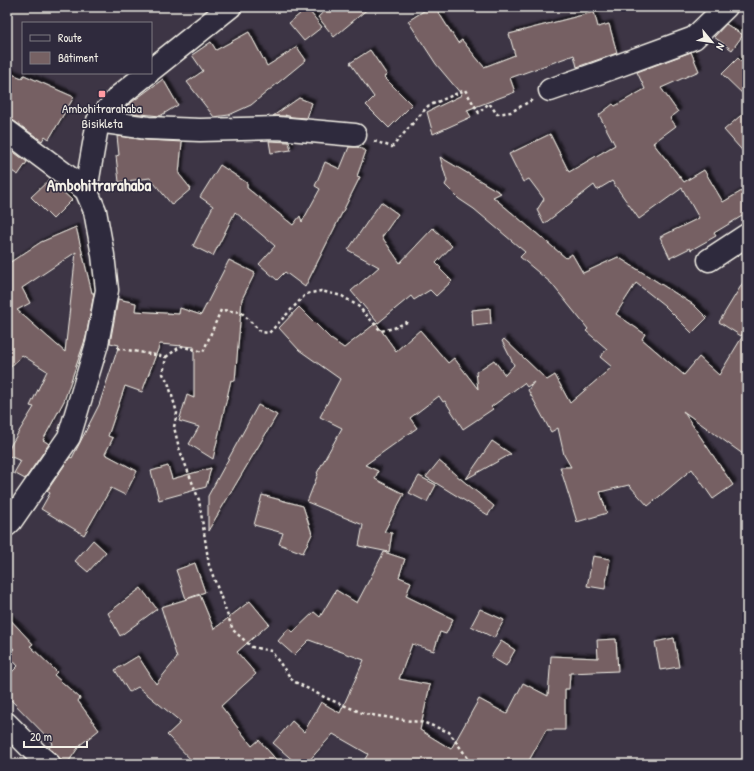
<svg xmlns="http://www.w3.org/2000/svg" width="754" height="771" font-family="'Patrick Hand',sans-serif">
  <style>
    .building { fill: #766163; stroke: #f4f1e8; fill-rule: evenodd; filter: url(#shadow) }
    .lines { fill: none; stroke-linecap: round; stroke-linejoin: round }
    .minor-casing { stroke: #f4f1e8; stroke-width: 25 }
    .path { stroke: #f4f1e8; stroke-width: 2.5; stroke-dasharray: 3 3; stroke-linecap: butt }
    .minor { stroke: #2f2a3d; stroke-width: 22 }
    .poi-dot { fill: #ff9aa2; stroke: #2f2a3d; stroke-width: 1.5 }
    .labels { text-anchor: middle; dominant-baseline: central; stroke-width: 3; stroke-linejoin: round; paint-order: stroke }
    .poi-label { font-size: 13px; fill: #f4f1e8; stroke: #2f2a3d }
    .district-label { font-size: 17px; font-weight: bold; fill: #f4f1e8; stroke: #2f2a3d }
  </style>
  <defs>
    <filter id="shadow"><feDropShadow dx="3.5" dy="-3.5" stdDeviation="1" flood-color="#0009"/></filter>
  </defs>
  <rect width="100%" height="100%" fill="#3d3545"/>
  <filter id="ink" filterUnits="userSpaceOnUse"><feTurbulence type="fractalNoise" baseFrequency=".025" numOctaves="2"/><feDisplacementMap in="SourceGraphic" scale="8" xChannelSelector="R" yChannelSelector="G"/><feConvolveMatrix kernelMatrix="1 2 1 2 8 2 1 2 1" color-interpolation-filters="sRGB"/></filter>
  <g filter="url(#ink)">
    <g class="building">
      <polygon points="329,7 370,7 334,37 318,17"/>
      <polygon points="430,7 435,7 458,43 462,40 484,67 515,55 509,34 594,12 598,27 609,24 617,53 577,67 574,55 510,78 515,92 467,110 471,117 433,134 427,112 462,95 436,64 408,21"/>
      <polygon points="307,8 322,27 304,41 289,23"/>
      <polygon points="726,24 743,35 732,50 714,37"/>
      <polygon points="249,32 267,66 297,47 306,60 251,105 229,115 214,117 187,82 203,71 192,55 211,42 216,50"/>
      <polygon points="370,50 387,75 384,77 412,105 389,128 366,105 374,97 350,63"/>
      <polygon points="691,52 699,71 661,88 678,112 670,118 676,126 653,143 684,182 704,170 723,202 747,188 747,213 714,233 716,236 691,250 690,248 670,258 660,237 699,218 682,188 639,219 612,181 597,190 594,185 544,224 537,210 544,199 529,179 523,182 509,154 550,134 569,172 615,145 599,115 613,104 615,106 645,89 637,72"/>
      <polygon points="738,58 747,67 747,98 722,74"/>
      <polygon points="7,72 22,78 24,75 74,97 49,139 45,136 42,141 14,121 7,119"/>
      <polygon points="163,79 178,105 160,116 122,112 128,105"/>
      <polygon points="299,98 312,103 307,118 292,117 285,115 286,116 273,116"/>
      <polygon points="747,110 747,156 724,130"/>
      <polygon points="117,136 147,140 182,142 179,174 191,189 172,205 150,178 119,182 116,156 119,155"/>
      <polygon points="269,141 289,142 291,150 271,153"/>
      <polygon points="7,147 27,162 18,175 7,168"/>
      <polygon points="349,147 357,147 366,151 357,176 360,177 305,287 285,272 277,280 259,264 275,246 235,212 213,256 193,246 213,206 200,197 220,165 247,183 247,188 293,225 300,216 302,222 320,189 315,186 325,162 340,169"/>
      <polygon points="440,157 501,193 493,197 566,258 572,254 583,273 618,257 694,305 707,318 692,333 664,305 636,283 616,314 645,334 642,339 684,375 699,357 719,375 747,329 747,457 683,411 733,485 713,499 692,469 648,506 629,485 600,492 607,513 577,522 560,467 571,467 564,455 558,428 551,432 528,390 534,382 527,387 524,383 491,407 493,409 463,429 445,401 443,402 439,396 410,418 417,428 365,465 378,471 375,479 404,494 384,532 392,533 389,552 359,546 363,525 307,502 318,474 317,473 342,428 320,417 340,379 299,350 279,328 299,307 331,339 344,348 376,323 396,351 420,330 448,363 454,358 478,389 476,372 494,360 505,375 514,365 502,341 504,339 547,380 555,375 570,403 612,367 600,357 607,349 586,331 588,329 551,283 520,257 525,252 474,209 459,199 445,185 447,181"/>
      <polygon points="50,179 64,189 62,191 72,200 53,219 31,197"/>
      <polygon points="381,202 398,214 382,237 400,263 433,228 452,246 436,263 441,268 440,269 452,281 436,296 430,290 414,300 411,296 378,323 351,291 379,267 348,250"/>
      <path d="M76 227 92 293H94L86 337 64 401 43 440 49 444 25 479 14 473 21 461 7 455V453L12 443 34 407 30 406 47 371 22 355 7 371V260L9 263 41 242ZM76 252 65 352 17 310 30 303 22 288Z"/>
      <polygon points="229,260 255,273 242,299 235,381 231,380 213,459 189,444 199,427 179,421 187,395 194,398 194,347 160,344 142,392 125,386 108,436 113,438 105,454 137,471 125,495 111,488 84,535 41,509 50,493 47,491 70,457 72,458 99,405 119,345 110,343 118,299 136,303 135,311 179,314 180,308 201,315"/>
      <polygon points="747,276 747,326 741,336 719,322"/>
      <polygon points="490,308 491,324 473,326 472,310"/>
      <polygon points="258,405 277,415 208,531 208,496"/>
      <polygon points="492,441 511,454 466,479"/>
      <polygon points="439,461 494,506 488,515 426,477"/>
      <polygon points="168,466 172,479 211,468 206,487 159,500 151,471"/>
      <polygon points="419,476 436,485 427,502 409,493"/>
      <polygon points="262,495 303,506 312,534 303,553 279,544 283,533 254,525"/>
      <polygon points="93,540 106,552 88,572 75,561"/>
      <polygon points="384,552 405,559 399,577 411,582 406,596 453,619 446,634 440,632 434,651 412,644 399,679 430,685 420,730 451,749 479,699 507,714 523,683 548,696 551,656 598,658 597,640 616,639 618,671 570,673 569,689 565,689 565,730 546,730 527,764 362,764 368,754 333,734 306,764 297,764 273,743 292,721 304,732 321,702 340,713 364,660 309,640 294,655 278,641 289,628 293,632 314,612 320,617 336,590 357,603"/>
      <polygon points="593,556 610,559 605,589 587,586"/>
      <polygon points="195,563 205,592 186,599 176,570"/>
      <polygon points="141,588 157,609 120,636 108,613"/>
      <polygon points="200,595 214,629 250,601 269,624 237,652 256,674 221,706 252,746 259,740 280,764 195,764 167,735 181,722 138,687 129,692 115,670 138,656 156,684 177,658 161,607"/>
      <polygon points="480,609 504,620 494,638 471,626"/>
      <polygon points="7,616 33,644 30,646 57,672 54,675 80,698 78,701 99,730 80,745 67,764 61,764 61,759 57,755 49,748 53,743 7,696 7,677 18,666 7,654 14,649 7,642"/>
      <polygon points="674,638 679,667 660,670 655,642"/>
      <polygon points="501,641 515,650 506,666 491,657"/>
    </g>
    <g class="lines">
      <g class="minor-casing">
        <g id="minor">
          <polyline points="151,70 230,7"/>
          <polyline points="550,90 590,76 694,38 726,7"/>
          <polyline points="98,121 148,128 200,130 278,128 355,135"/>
          <polyline points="7,131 86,190 95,211 103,255 107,290 97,344 69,437 11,521 7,525"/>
          <polyline points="86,190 98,121 119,96 148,73"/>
          <polyline points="709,260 747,235"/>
          <polyline points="7,724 38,755 49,764"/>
        </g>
      </g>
      <g class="path">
        <polyline points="374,141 392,147 428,106 465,90 479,113 489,103 497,114 511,112 532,100"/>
        <polyline points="117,348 166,357 163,374 168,382 177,413 174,427 179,448 199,500 209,565 233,630 252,647 271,651 293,681 326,698 365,714 425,723 449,732 472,764"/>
        <polyline points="166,357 181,346 203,352 221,310 241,312 261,332 269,333 306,294 321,291 342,296 358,306 381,331 394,328 409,321"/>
      </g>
      <use href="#minor" class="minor"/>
    </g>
  </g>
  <rect class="poi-dot" x="98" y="90" width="8" height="8" rx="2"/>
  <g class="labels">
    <g class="poi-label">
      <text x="102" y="108">Ambohitrarahaba<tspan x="102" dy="15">Bisikleta</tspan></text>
    </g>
    <g class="district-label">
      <text x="99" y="184">Ambohitrarahaba</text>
    </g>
  </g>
  <rect width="754" height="771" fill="none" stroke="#2f2a3d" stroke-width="24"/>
  <rect x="12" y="12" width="730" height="747" fill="none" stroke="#f4f1e8" stroke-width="1.5" filter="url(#ink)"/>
  <rect x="22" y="22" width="130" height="52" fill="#2f2a3d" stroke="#7e7a81"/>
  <rect x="30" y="35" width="20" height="6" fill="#2f2a3d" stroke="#7e7a81"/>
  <text x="58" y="42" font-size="12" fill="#f4f1e8">Route</text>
  <rect x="30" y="52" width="20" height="12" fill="#766163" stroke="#7e7a81"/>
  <text x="58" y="62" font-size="12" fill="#f4f1e8">Bâtiment</text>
  <g transform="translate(712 42) rotate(119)" stroke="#2f2a3d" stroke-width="3" paint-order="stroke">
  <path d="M0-3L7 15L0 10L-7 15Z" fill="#f4f1e8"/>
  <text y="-6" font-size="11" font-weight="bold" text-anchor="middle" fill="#f4f1e8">N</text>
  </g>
  <path d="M24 741v6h63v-6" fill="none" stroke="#f4f1e8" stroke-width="2"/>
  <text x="30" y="741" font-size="12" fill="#f4f1e8" stroke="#2f2a3d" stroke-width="3" paint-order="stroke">20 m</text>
</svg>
